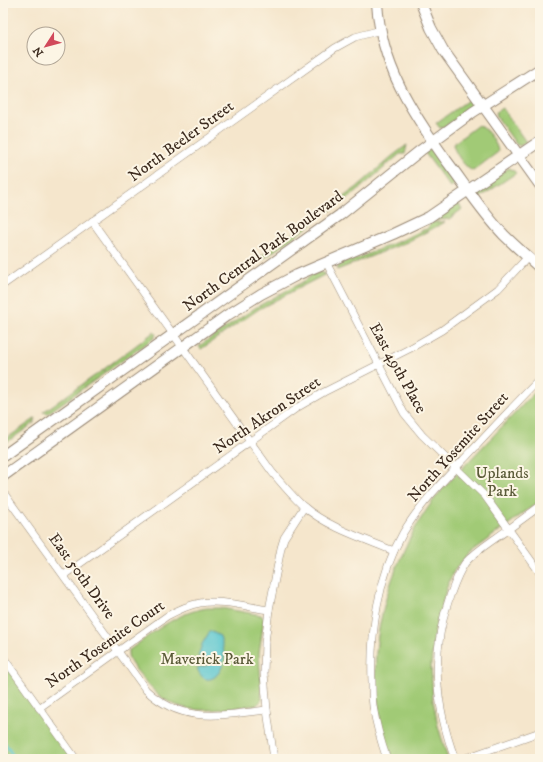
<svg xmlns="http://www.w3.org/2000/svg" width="543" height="762" font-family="'IM FELL DW Pica',serif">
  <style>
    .green { fill: #a1ca76; stroke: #6e7a4a }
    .water { fill: #59c6cf; stroke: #4a7876 }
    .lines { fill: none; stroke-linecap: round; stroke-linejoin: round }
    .stream { stroke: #59c6cf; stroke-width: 2.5 }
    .street-casing { stroke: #988875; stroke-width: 8 }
    .secondary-casing { stroke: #988875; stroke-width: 12 }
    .street { stroke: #fff; stroke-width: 7 }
    .secondary { stroke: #fff; stroke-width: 10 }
    .labels { text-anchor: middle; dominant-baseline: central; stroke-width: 4; stroke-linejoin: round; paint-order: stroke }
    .street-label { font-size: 16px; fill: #3b2a1e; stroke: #fcf5e5 }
    .park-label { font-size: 16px; fill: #5a5a38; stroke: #fcf5e5 }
  </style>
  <rect width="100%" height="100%" fill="#fcf5e5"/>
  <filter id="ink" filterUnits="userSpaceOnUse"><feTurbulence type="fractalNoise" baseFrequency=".025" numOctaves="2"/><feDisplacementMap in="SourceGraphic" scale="8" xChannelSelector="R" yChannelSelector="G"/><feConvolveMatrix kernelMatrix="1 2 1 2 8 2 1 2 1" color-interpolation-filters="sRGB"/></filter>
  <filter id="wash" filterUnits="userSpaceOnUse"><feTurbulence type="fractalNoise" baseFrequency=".012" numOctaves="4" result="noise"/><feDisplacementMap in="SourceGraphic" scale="16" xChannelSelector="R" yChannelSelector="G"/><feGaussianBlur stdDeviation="0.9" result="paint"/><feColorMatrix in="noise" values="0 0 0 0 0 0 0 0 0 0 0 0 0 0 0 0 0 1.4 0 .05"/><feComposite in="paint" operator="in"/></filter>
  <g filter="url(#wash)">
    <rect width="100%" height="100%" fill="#f5e6cc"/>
    <g class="green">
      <polygon points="471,98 474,103 472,106 445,127 440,128 436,123"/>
      <polygon points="502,108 526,142 520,146 516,144 497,117 496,112"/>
      <path d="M478 125C486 127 498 144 498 152L473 171C465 168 454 152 453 144Z"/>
      <polygon points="407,145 405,154 400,154 387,165 386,164 384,165 385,167 352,195 330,211 325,210 356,188 391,157"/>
      <polygon points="430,149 434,150 455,180 455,184 450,187 425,153"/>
      <polygon points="509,168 513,170 516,173 479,198 477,193 478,188"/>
      <polygon points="458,203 462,209 449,219 434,220"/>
      <polygon points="316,217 315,222 242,274 240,271"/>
      <path d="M432 222H445L407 242 337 270C339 261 345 261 353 260L407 238 425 229 426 230Z"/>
      <polygon points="320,272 326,274 293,291 259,309 201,349 199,346 255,308 306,280 312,275"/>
      <polygon points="154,332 156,334 154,338 106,372 104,369"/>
      <polygon points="103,370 105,373 48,413 43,412"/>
      <path d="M540 387V501L469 553 454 571 447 587 435 630 431 664 433 700 438 726 448 759H390C382 734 378 708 376 682 371 624 398 548 432 502 443 487 458 473 471 459 494 435 517 411 540 387Z"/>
      <polygon points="36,418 34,423 3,445 3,441"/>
      <path d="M207 608H221L261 615 264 619 259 653 262 700 257 705C211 710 174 721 142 677 136 669 127 662 128 651 153 633 175 613 207 608Z"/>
      <polygon points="3,661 73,759 3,759"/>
    </g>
    <path class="water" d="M210 631 220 636C222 643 225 652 224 659 222 676 205 690 197 668L209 665 210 663 198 656 202 644Z"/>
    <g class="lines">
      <polyline class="stream" points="3,740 15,759"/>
    </g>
  </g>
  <g filter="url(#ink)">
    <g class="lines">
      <g class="street-casing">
        <g id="street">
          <path d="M92 221 272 472C282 484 292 496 303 506 327 527 365 539 394 551"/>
          <polyline points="326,262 404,413 422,435 485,496 540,573"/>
          <polyline points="3,285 335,48 355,37 381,30"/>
          <path d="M3 492 146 690C183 725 221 715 267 710"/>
          <polyline points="64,575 298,407 324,392 409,349 442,330 498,289 528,257"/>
          <polyline points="3,657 76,759"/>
          <path d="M39 708 167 616C178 610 188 605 200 603 220 599 248 607 269 610"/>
          <polyline points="274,759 267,710 264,673 265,643 269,610 281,548 284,538 304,507"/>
          <path d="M387 759C381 742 376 725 373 706 372 698 372 690 372 682 370 632 378 577 403 533 420 504 444 480 467 456 491 430 515 404 540 379"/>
          <path d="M455 759C435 705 430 652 450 596 454 585 458 573 465 563 473 554 483 547 493 540 509 529 524 518 540 506"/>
          <polyline points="463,759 540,732"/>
        </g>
      </g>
      <g class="secondary-casing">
        <g id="secondary">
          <path d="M377 3C381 65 411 111 446 160 465 185 482 212 504 235 515 246 528 257 540 268"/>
          <polyline points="421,3 431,28 443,50 540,185"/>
          <polyline points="3,456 340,215 421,150 473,112 540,69"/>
          <polyline points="3,476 226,316 261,294 297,275 393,234 429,217 540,141"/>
        </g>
      </g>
      <use href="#street" class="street"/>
      <use href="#secondary" class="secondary"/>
    </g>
  </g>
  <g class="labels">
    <g class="street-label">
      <text transform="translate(181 141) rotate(-36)">North Beeler Street</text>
      <text transform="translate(263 251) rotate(-36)">North Central Park Boulevard</text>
      <text transform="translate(398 368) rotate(61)">East 49th Place</text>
      <text transform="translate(267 415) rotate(-34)">North Akron Street</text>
      <text transform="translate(458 447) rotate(-48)">North Yosemite Street</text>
      <text transform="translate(82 576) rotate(54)">East 50th Drive</text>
      <text transform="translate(105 644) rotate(-35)">North Yosemite Court</text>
    </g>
    <g class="park-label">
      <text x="502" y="473">Uplands<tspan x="502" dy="18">Park</tspan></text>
      <text x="207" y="659">Maverick Park</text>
    </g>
  </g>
  <rect width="543" height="762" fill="none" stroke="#fcf5e5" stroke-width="16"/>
  <g transform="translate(46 46) rotate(234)"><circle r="19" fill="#fcf5e5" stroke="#afa495"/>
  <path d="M0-3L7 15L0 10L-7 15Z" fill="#d1495b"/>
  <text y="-6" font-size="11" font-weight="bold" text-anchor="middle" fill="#3b2a1e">N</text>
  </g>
</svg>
